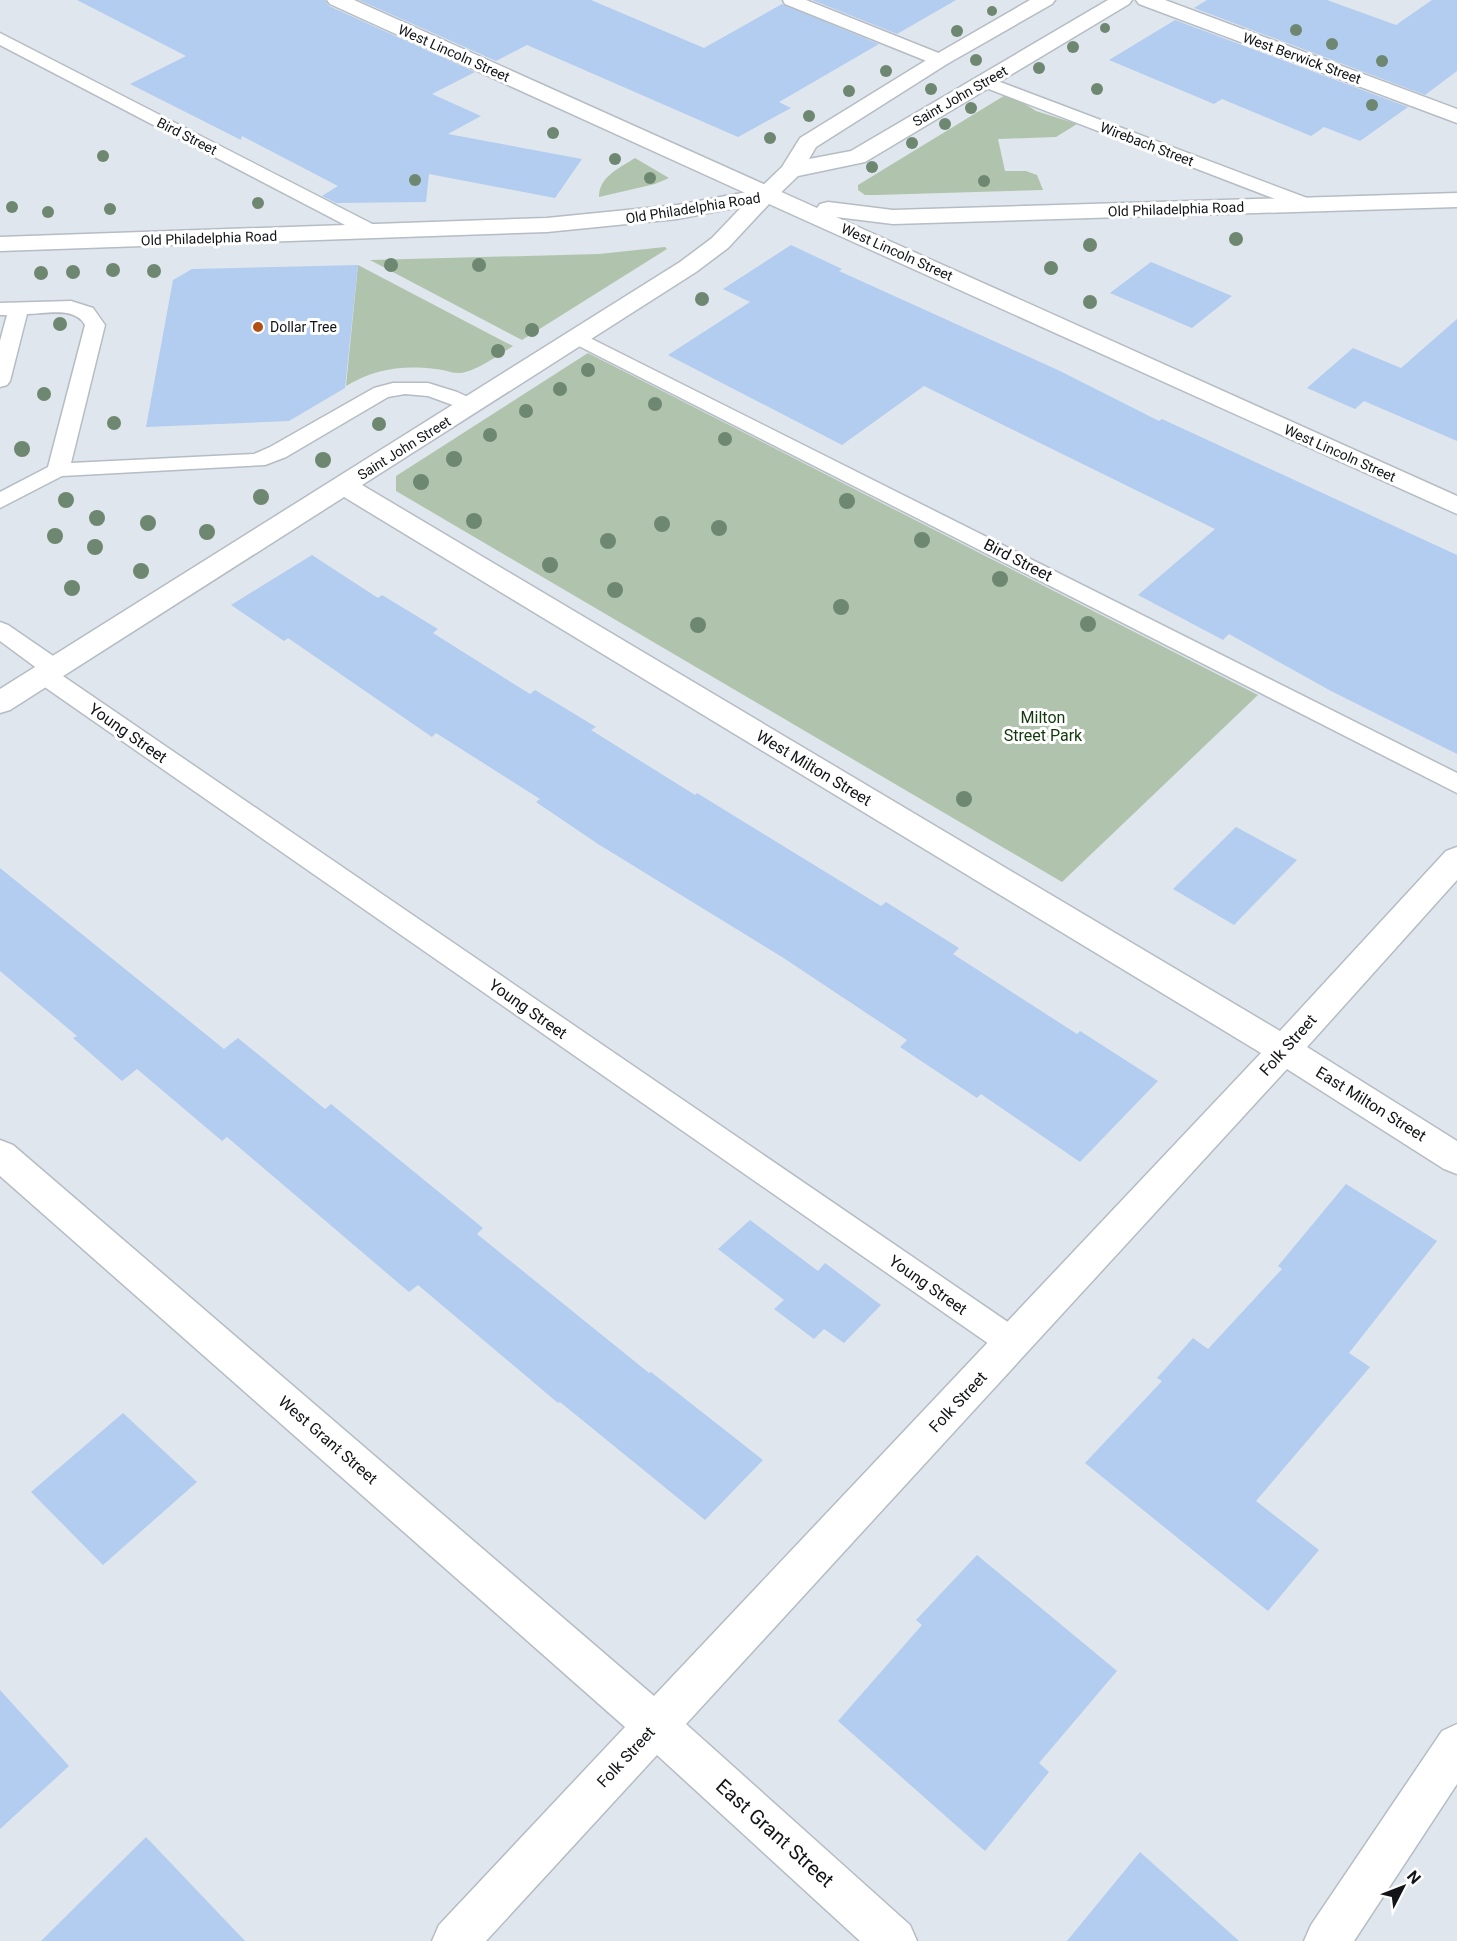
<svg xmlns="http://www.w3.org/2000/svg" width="1457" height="1941" font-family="Roboto,sans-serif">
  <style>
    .green { fill: #b0c4ad }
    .building { fill: #b2cdef }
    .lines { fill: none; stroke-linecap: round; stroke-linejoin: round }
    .service-casing { stroke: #b5bcc4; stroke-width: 3 }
    .minor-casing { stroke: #b5bcc4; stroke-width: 3 }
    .primary-casing { stroke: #b5bcc4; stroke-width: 3 }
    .service { fill: #fff; fill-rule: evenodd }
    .minor { fill: #fff; fill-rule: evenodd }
    .primary { fill: #fff; fill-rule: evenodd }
    .tree { fill: #6e8771 }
    .poi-dot { fill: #b25014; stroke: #fff; stroke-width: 2 }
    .labels { text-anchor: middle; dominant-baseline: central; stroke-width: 6; stroke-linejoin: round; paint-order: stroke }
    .far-street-label { font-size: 14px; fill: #121417; stroke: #fff }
    .far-poi-label { font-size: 14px; fill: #121417; stroke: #fff; text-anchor: start }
    .street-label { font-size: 16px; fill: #121417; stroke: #fff }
    .park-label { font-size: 16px; fill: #11390b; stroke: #fff }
    .near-street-label { font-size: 20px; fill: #121417; stroke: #fff }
  </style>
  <rect width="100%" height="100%" fill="#dfe6ee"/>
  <g class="green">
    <polygon points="1007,94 1026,101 1025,104 1036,111 1077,124 1056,137 998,139 1005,171 1026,171 1037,175 1043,190 876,195 865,195 858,190 858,185"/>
    <path d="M635 158 669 178 655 184 599 197C599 176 620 168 635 158Z"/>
    <polygon points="665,247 667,249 522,340 370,260 599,254"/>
    <path d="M358 265 501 340 513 346C500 354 474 373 458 373 451 373 443 369 435 369 402 365 375 369 346 386Z"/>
    <polygon points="588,353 1258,695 1062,882 396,491 396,476"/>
  </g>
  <g class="building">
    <polygon points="77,0 325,0 329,6 475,72 432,94 481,116 448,134 582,159 555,198 429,174 426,202 336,203 322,196 338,186 242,136 241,140 130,84 186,56"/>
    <polygon points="359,0 591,0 704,48 782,4 879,44 779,102 791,108 738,137 527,45 496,61"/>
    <polygon points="812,0 956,0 897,34"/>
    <polygon points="1207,0 1327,0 1396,25 1432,0 1457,0 1457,71 1425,95 1194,8"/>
    <polygon points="1175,20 1408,107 1360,141 1324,127 1311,136 1222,99 1214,104 1109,60"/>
    <polygon points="791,245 842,269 839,271 1060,371 1159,421 1162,419 1457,555 1457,754 1331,691 1229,634 1223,640 1138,595 1215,529 924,386 842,445 668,355 750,302 723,289"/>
    <polygon points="1151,262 1232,296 1192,328 1110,293"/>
    <polygon points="358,265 345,388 289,421 146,427 173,280 192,269"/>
    <polygon points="1457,319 1457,441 1364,401 1355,409 1307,388 1353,348 1401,368"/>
    <polygon points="312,555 378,598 382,595 438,629 433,633 530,694 535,690 596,727 591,730 695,795 697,793 881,906 886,902 959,948 953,954 1077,1034 1080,1031 1158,1081 1080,1162 981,1094 977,1098 900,1047 907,1040 782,957 598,844 536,802 540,799 436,733 432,737 288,638 284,641 231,605"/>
    <polygon points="1236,827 1297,860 1234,925 1173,889"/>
    <polygon points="0,868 224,1049 238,1038 325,1109 331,1104 483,1228 477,1234 649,1373 651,1372 763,1460 705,1520 560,1402 558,1403 418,1285 409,1292 227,1137 222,1141 137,1069 122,1081 73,1038 77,1036 0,971"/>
    <polygon points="1346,1184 1437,1241 1349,1353 1370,1367 1256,1501 1319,1550 1268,1611 1085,1463 1162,1381 1157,1378 1193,1338 1208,1349 1282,1269 1278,1266"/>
    <polygon points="750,1220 818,1271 825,1263 881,1305 844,1343 824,1329 814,1339 774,1309 784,1300 718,1249"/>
    <polygon points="123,1413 197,1482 103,1565 31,1492"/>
    <polygon points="977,1555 1117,1671 1039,1763 1049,1772 985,1851 838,1721 922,1625 916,1620"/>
    <polygon points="0,1690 69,1766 0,1829"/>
    <polygon points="146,1837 245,1941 41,1941"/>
    <polygon points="1140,1852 1239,1941 1067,1941"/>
  </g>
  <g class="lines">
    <g class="service-casing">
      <g id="service">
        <polygon points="783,0 806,0 946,56 949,60 946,64 934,64 785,4"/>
        <polygon points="0,33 382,229 385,233 382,237 368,237 0,45"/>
        <polygon points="987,77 1315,201 1317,205 1315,209 1301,209 981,86 978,82 981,78"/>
        <path d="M71 301 93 308 105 325 71 463 254 454 270 447 374 388 393 383H428L457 392 479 402 482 406 479 410 472 412 428 396 405 394 388 397 286 457 265 465 62 476 0 508V492L48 467 85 325C75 306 45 314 27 314L10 381 7 385 0 387V341L7 315H0V303Z"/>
        <polygon points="578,332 1457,773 1457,793 571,342 568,338 571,334"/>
        <polygon points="0,622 8,625 62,662 66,668 60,674 1024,1333 1029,1343 1024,1353 1013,1357 1002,1353 36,681 32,675 38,669 0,641"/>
      </g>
    </g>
    <g class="minor-casing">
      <g id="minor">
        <polygon points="327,0 354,0 817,208 820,204 828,202 893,210 1457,193 1457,207 893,224 836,217 1457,496 1457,514 769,204 728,248 696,272 362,485 1280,1031 1446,851 1457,847 1457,880 1307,1047 1457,1141 1457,1174 1444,1169 1287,1069 686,1724 910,1925 917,1941 860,1941 657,1755 486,1941 432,1941 439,1925 625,1727 0,1176 0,1140 13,1145 654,1696 1261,1053 344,497 10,710 0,713 0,689 680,262 712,238 752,196 330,4"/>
        <polygon points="1136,0 1165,0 1457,109 1457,123 1139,4"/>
        <polygon points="1457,1724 1457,1784 1354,1941 1304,1941 1311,1925 1442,1731"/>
      </g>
    </g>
    <g class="primary-casing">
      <polygon id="primary" points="1030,0 1055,0 1052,4 947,64 816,147 809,159 851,151 1108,0 1132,0 1129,4 865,162 798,176 773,200 765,202 677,219 547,232 0,251 0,237 547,218 677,205 758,190 782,167 800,138 933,56"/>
    </g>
    <use href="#service" class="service"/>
    <use href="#minor" class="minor"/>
    <use href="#primary" class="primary"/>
  </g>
  <g class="tree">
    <circle cx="992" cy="11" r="5"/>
    <circle cx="1105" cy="28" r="5"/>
    <circle cx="1296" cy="30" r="6"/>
    <circle cx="957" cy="31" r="6"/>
    <circle cx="1332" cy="44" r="6"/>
    <circle cx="1073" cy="47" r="6"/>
    <circle cx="976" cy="60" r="6"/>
    <circle cx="1382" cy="61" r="6"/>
    <circle cx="1039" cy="68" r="6"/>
    <circle cx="886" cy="71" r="6"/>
    <circle cx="931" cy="89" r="6"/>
    <circle cx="1097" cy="89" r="6"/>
    <circle cx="849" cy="91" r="6"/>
    <circle cx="1372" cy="105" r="6"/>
    <circle cx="971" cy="108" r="6"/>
    <circle cx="809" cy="116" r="6"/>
    <circle cx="945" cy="124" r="6"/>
    <circle cx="553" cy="133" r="6"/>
    <circle cx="770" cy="138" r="6"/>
    <circle cx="912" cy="143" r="6"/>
    <circle cx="103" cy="156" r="6"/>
    <circle cx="615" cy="159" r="6"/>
    <circle cx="872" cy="167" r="6"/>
    <circle cx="650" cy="178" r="6"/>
    <circle cx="415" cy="180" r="6"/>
    <circle cx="984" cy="181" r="6"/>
    <circle cx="258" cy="203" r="6"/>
    <circle cx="12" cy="207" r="6"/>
    <circle cx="110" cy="209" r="6"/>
    <circle cx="48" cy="212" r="6"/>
    <circle cx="1236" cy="239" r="7"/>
    <circle cx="1090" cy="245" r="7"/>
    <circle cx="391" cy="265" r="7"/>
    <circle cx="479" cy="265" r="7"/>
    <circle cx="1051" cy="268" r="7"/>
    <circle cx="113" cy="270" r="7"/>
    <circle cx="154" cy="271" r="7"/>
    <circle cx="73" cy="272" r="7"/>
    <circle cx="41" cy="273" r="7"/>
    <circle cx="702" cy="299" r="7"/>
    <circle cx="1090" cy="302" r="7"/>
    <circle cx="60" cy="324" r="7"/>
    <circle cx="532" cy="330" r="7"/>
    <circle cx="498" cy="351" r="7"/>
    <circle cx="588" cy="370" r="7"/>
    <circle cx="560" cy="389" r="7"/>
    <circle cx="44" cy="394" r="7"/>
    <circle cx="655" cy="404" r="7"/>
    <circle cx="526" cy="411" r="7"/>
    <circle cx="114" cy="423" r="7"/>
    <circle cx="379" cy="424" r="7"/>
    <circle cx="490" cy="435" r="7"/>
    <circle cx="725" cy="439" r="7"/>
    <circle cx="22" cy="449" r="8"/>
    <circle cx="454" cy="459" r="8"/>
    <circle cx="323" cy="460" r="8"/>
    <circle cx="421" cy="482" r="8"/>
    <circle cx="261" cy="497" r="8"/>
    <circle cx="66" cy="500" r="8"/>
    <circle cx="847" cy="501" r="8"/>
    <circle cx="97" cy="518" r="8"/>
    <circle cx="474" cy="521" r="8"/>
    <circle cx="148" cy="523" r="8"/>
    <circle cx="662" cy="524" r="8"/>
    <circle cx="719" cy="528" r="8"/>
    <circle cx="207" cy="532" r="8"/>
    <circle cx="55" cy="536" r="8"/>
    <circle cx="922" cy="540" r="8"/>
    <circle cx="608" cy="541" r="8"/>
    <circle cx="95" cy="547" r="8"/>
    <circle cx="550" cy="565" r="8"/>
    <circle cx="141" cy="571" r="8"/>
    <circle cx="1000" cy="579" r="8"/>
    <circle cx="72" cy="588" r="8"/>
    <circle cx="615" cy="590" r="8"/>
    <circle cx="841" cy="607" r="8"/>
    <circle cx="1088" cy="624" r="8"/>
    <circle cx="698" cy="625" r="8"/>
    <circle cx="964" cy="799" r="8"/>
  </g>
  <circle class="poi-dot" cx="258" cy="327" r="6"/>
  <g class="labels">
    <g class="far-street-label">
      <text transform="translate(454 53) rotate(24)">West Lincoln Street</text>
      <text transform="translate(1302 58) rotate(20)">West Berwick Street</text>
      <text transform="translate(960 96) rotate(-30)">Saint John Street</text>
      <text transform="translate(187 136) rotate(27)">Bird Street</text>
      <text transform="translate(1147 144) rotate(21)">Wirebach Street</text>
      <text transform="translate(693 208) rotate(-9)">Old Philadelphia Road</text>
      <text transform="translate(1176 209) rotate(-2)">Old Philadelphia Road</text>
      <text transform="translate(209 238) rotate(-2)">Old Philadelphia Road</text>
      <text transform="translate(897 252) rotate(24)">West Lincoln Street</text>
      <text transform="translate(404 448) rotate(-32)">Saint John Street</text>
      <text transform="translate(1340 453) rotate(24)">West Lincoln Street</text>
    </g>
    <g class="far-poi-label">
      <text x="270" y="327">Dollar Tree</text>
    </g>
    <g class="street-label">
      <text transform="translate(1018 560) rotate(27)">Bird Street</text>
      <text transform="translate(128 733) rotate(35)">Young Street</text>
      <text transform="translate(814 768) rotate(31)">West Milton Street</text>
      <text transform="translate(528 1009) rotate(35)">Young Street</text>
      <text transform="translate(1288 1045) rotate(-48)">Folk Street</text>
      <text transform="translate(1371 1104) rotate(32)">East Milton Street</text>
      <text transform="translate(928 1285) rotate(35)">Young Street</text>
      <text transform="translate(958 1402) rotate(-47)">Folk Street</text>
      <text transform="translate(328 1440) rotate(41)">West Grant Street</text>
      <text transform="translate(626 1757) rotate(-47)">Folk Street</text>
    </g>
    <g class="park-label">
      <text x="1043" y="717">Milton<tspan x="1043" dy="18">Street Park</tspan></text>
    </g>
    <g class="near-street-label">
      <text transform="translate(775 1833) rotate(42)">East Grant Street</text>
    </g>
  </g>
  <g transform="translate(1403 1887) rotate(48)" stroke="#ffffff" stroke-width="4.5" paint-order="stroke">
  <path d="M0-4.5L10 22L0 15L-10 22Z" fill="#121417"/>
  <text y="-9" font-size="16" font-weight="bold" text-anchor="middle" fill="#121417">N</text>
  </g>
</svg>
